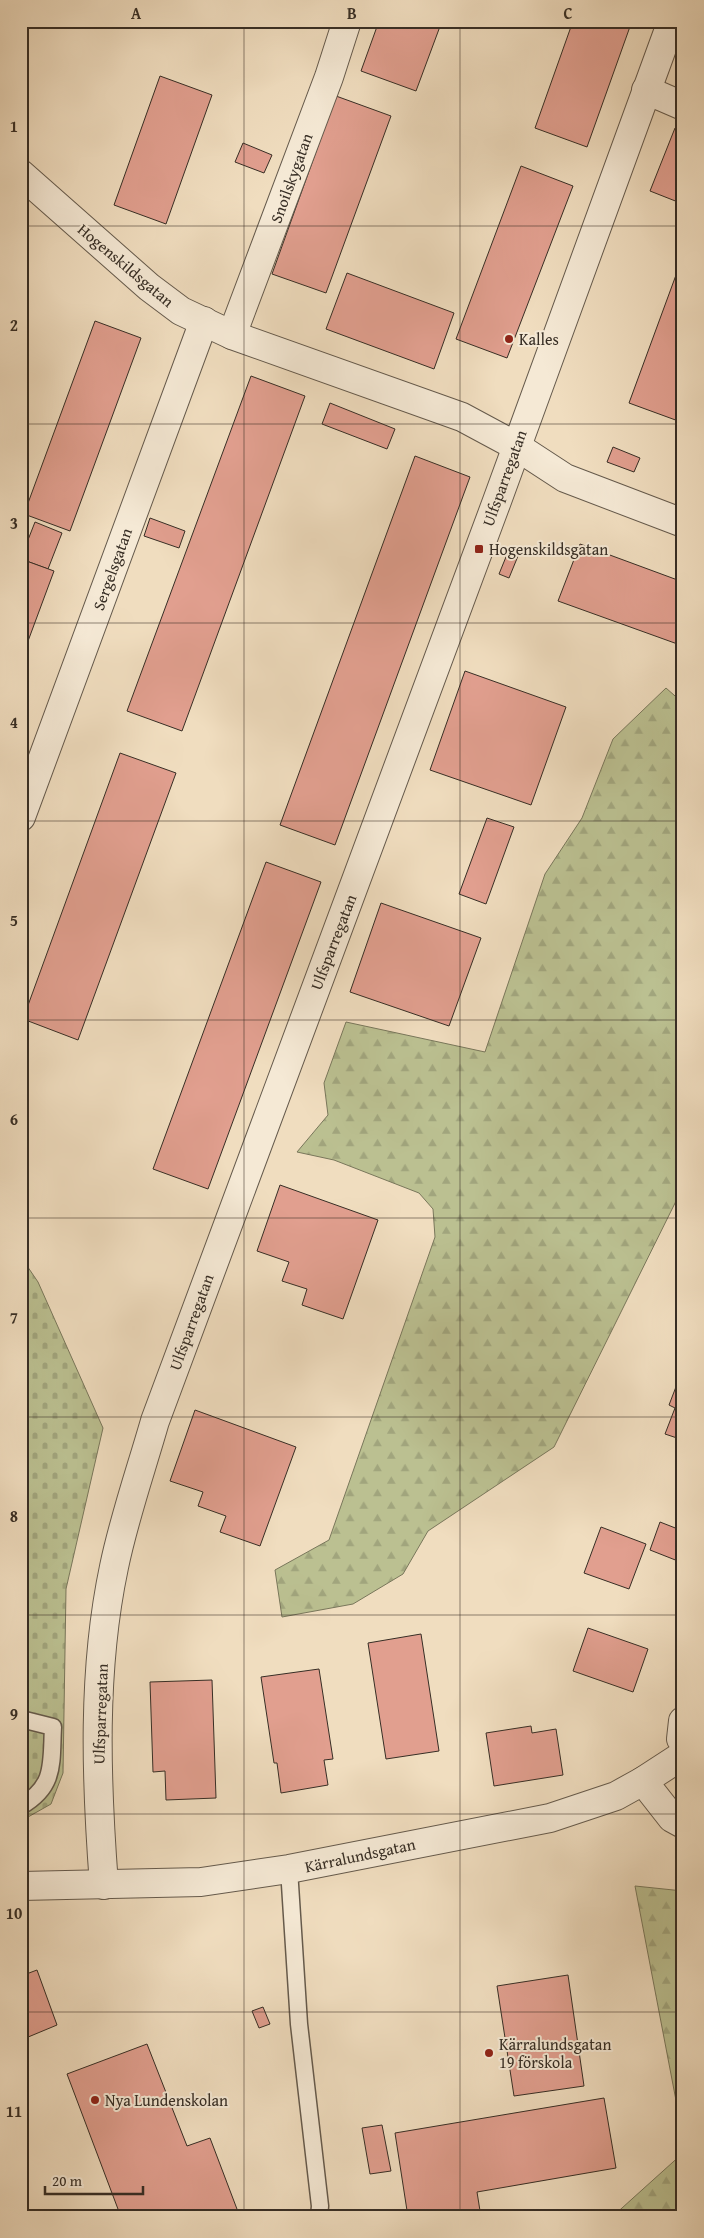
<svg xmlns="http://www.w3.org/2000/svg" width="704" height="2238" font-family="'Gentium Book Plus',serif">
  <style>
    .forest { fill: url(#forest-firs); stroke: #79775b }
    .cemetery { fill: url(#cemetery-stones); stroke: #79775b }
    .building { fill: #e19f8f; stroke: #372e25 }
    .lines { fill: none; stroke-linecap: round; stroke-linejoin: round }
    .lane-casing { stroke: #655a4c; stroke-width: 19 }
    .street-casing { stroke: #655a4c; stroke-width: 30 }
    .lane { stroke: #f5e9d5; stroke-width: 16 }
    .street { stroke: #f5e9d5; stroke-width: 28 }
    .grid { fill: none; stroke: #372e25; stroke-width: 1; stroke-opacity: 0.55 }
    .poi-dot { fill: #8f2418; stroke: #f5e9d5; stroke-width: 2 }
    .labels { text-anchor: middle; dominant-baseline: central; stroke-width: 4; stroke-linejoin: round; paint-order: stroke }
    .street-label { font-size: 16px; fill: #372e25; stroke: #f5e9d5 }
    .poi-label { font-size: 16px; fill: #372e25; stroke: #f5e9d5; text-anchor: start }
    .neatline { fill: none; stroke: #372e25; stroke-width: 2 }
    .grid-label { font-size: 16px; text-anchor: middle; font-weight: bold; fill: #372e25 }
  </style>
  <defs>
    <pattern id="forest-firs" width="22" height="20" patternUnits="userSpaceOnUse" patternTransform="scale(1.25)"><rect width="22" height="20" fill="#bbc091"/><path d="M5 1l3.5 6h-7zM16 11l3.5 6h-7z" fill="#a1a57d"/></pattern>
    <pattern id="cemetery-stones" width="16" height="16" patternUnits="userSpaceOnUse" patternTransform="scale(1.25)"><rect width="16" height="16" fill="#bbc091"/><path d="M2 7V4a2 2 0 0 1 4 0v3zM10 15v-3a2 2 0 0 1 4 0v3z" fill="#a1a57d"/></pattern>
  </defs>
  <rect width="100%" height="100%" fill="#f0ddbf"/>
  <filter id="stains"><feTurbulence type="fractalNoise" baseFrequency=".004" numOctaves="4"/><feColorMatrix values="0 0 0 0 .2 0 0 0 0 .09 0 0 0 0 .02 0 0 0 .5 -.17"/></filter>
  <radialGradient id="worn" r=".72"><stop offset=".6" stop-color="#630" stop-opacity="0"/><stop offset="1" stop-color="#630" stop-opacity=".3"/></radialGradient>
  <g class="forest">
    <polygon points="666,688 683,703 683,1187 554,1447 428,1531 403,1574 353,1604 282,1617 275,1570 329,1540 435,1237 433,1209 419,1193 334,1160 297,1152 328,1115 324,1083 346,1022 485,1052 545,874 582,818 613,739"/>
    <polygon points="635,1886 683,1891 683,2137"/>
    <polygon points="683,2153 683,2217 612,2217"/>
  </g>
  <polygon class="cemetery" points="21,1257 38,1282 103,1428 66,1589 63,1773 51,1804 21,1821"/>
  <g class="building">
    <polygon points="379,21 442,21 416,91 361,71"/>
    <polygon points="573,21 632,21 587,147 535,128"/>
    <polygon points="160,76 212,95 166,224 114,205"/>
    <polygon points="336,96 391,116 326,293 272,274"/>
    <polygon points="675,128 683,131 683,204 650,191"/>
    <polygon points="243,143 272,155 264,173 235,162"/>
    <polygon points="521,166 573,186 507,358 456,339"/>
    <polygon points="683,256 683,418 681,422 629,403"/>
    <polygon points="347,273 454,313 434,369 326,329"/>
    <polygon points="95,321 141,338 70,531 24,514"/>
    <polygon points="251,376 305,396 182,731 127,711"/>
    <polygon points="330,403 395,429 387,449 322,424"/>
    <polygon points="613,447 640,458 634,472 607,462"/>
    <polygon points="415,456 470,477 335,845 280,825"/>
    <polygon points="150,518 185,531 179,548 144,536"/>
    <polygon points="35,522 62,533 48,569 21,559 21,543 26,545"/>
    <polygon points="580,544 683,582 683,646 558,601"/>
    <polygon points="508,552 518,556 509,578 499,574"/>
    <polygon points="21,559 54,571 21,660"/>
    <polygon points="465,671 566,707 531,805 430,770"/>
    <polygon points="120,753 176,773 78,1040 23,1019"/>
    <polygon points="487,818 514,827 486,904 459,894"/>
    <polygon points="266,862 321,882 208,1189 153,1169"/>
    <polygon points="381,903 481,938 449,1026 350,992"/>
    <polygon points="280,1185 378,1220 343,1319 302,1305 307,1289 282,1281 289,1262 257,1251"/>
    <polygon points="679,1379 683,1380 683,1440 665,1434 675,1408 669,1405"/>
    <polygon points="195,1410 296,1447 260,1546 220,1532 226,1516 198,1506 203,1492 170,1481"/>
    <polygon points="660,1522 683,1531 683,1563 650,1550"/>
    <polygon points="601,1527 646,1544 629,1589 584,1573"/>
    <polygon points="588,1628 648,1649 633,1692 573,1671"/>
    <polygon points="421,1634 439,1751 386,1759 368,1643"/>
    <polygon points="319,1669 333,1759 324,1760 328,1785 281,1793 277,1763 274,1763 261,1677"/>
    <polygon points="212,1680 216,1798 166,1800 165,1771 153,1772 150,1682"/>
    <polygon points="531,1726 532,1733 556,1729 563,1775 494,1786 486,1733"/>
    <polygon points="37,1970 57,2025 21,2040 21,1976"/>
    <polygon points="568,1975 584,2086 514,2096 497,1986"/>
    <polygon points="263,2007 270,2024 259,2028 252,2011"/>
    <polygon points="147,2044 187,2146 210,2138 240,2217 121,2217 67,2074"/>
    <polygon points="604,2098 616,2168 477,2192 481,2217 408,2217 395,2133"/>
    <polygon points="382,2125 391,2171 370,2174 362,2128"/>
  </g>
  <g class="lines">
    <g class="lane-casing">
      <g id="lane">
        <path d="M21 1719 53 1727C51 1763 56 1786 21 1806"/>
        <polyline points="289,1869 299,2024 320,2206 319,2217"/>
      </g>
    </g>
    <g class="street-casing">
      <g id="street">
        <polyline points="646,90 683,106"/>
        <polyline points="21,174 149,287 181,311 232,335 462,417 516,446 565,478 683,523"/>
        <polyline points="232,335 329,77 347,21"/>
        <polyline points="21,817 204,321"/>
        <polyline points="683,1721 681,1739 683,1742"/>
        <polyline points="643,1781 672,1818 683,1824"/>
        <path d="M104 1885C96 1780 92 1671 114 1567 124 1518 141 1470 155 1421L497 501 672 21"/>
        <polyline points="21,1886 201,1882 289,1869 550,1818 616,1796 643,1781 683,1755"/>
      </g>
    </g>
    <use href="#lane" class="lane"/>
    <use href="#street" class="street"/>
  </g>
  <path class="grid" d="M244 21V2217M460 21V2217M21 226H683M21 424H683M21 623H683M21 821H683M21 1020H683M21 1218H683M21 1417H683M21 1615H683M21 1814H683M21 2012H683"/>
  <g class="poi-dot">
    <circle cx="509" cy="339" r="5"/>
    <rect x="474" y="544" width="10" height="10" rx="2.5"/>
    <circle cx="489" cy="2053" r="5"/>
    <circle cx="95" cy="2100" r="5"/>
  </g>
  <g class="labels">
    <g class="street-label">
      <text transform="translate(291 178) rotate(-70)">Snoilskygatan</text>
      <text transform="translate(126 265) rotate(40)">Hogenskildsgatan</text>
      <text transform="translate(504 478) rotate(-70)">Ulfsparregatan</text>
      <text transform="translate(112 569) rotate(-70)">Sergelsgatan</text>
      <text transform="translate(333 942) rotate(-69)">Ulfsparregatan</text>
      <text transform="translate(191 1322) rotate(-70)">Ulfsparregatan</text>
      <text transform="translate(100 1714) rotate(-88)">Ulfsparregatan</text>
      <text transform="translate(360 1855) rotate(-12)">Kärralundsgatan</text>
    </g>
    <g class="poi-label">
      <text x="519" y="339">Kalles</text>
      <text x="489" y="549">Hogenskildsgatan</text>
      <text x="499" y="2044">Kärralundsgatan<tspan x="499" dy="18">19 förskola</tspan></text>
      <text x="105" y="2100">Nya Lundenskolan</text>
    </g>
  </g>
  <rect width="704" height="2238" fill="none" stroke="#f0ddbf" stroke-width="55"/>
  <path d="M45 2186v8h98v-8" fill="none" stroke="#372e25" stroke-width="2.5"/>
  <text x="52" y="2186" font-size="15" fill="#372e25" stroke="#f5e9d5" stroke-width="4" paint-order="stroke">20 m</text>
  <rect x="28" y="28" width="648" height="2182" class="neatline"/>
  <g class="grid-label">
    <text x="136" y="19">A</text>
    <text x="352" y="19">B</text>
    <text x="568" y="19">C</text>
    <text x="14" y="132">1</text>
    <text x="14" y="331">2</text>
    <text x="14" y="529">3</text>
    <text x="14" y="728">4</text>
    <text x="14" y="926">5</text>
    <text x="14" y="1125">6</text>
    <text x="14" y="1323">7</text>
    <text x="14" y="1522">8</text>
    <text x="14" y="1720">9</text>
    <text x="14" y="1919">10</text>
    <text x="14" y="2117">11</text>
  </g>
  <rect width="100%" height="100%" filter="url(#stains)"/>
  <rect width="100%" height="100%" fill="url(#worn)"/>
</svg>
